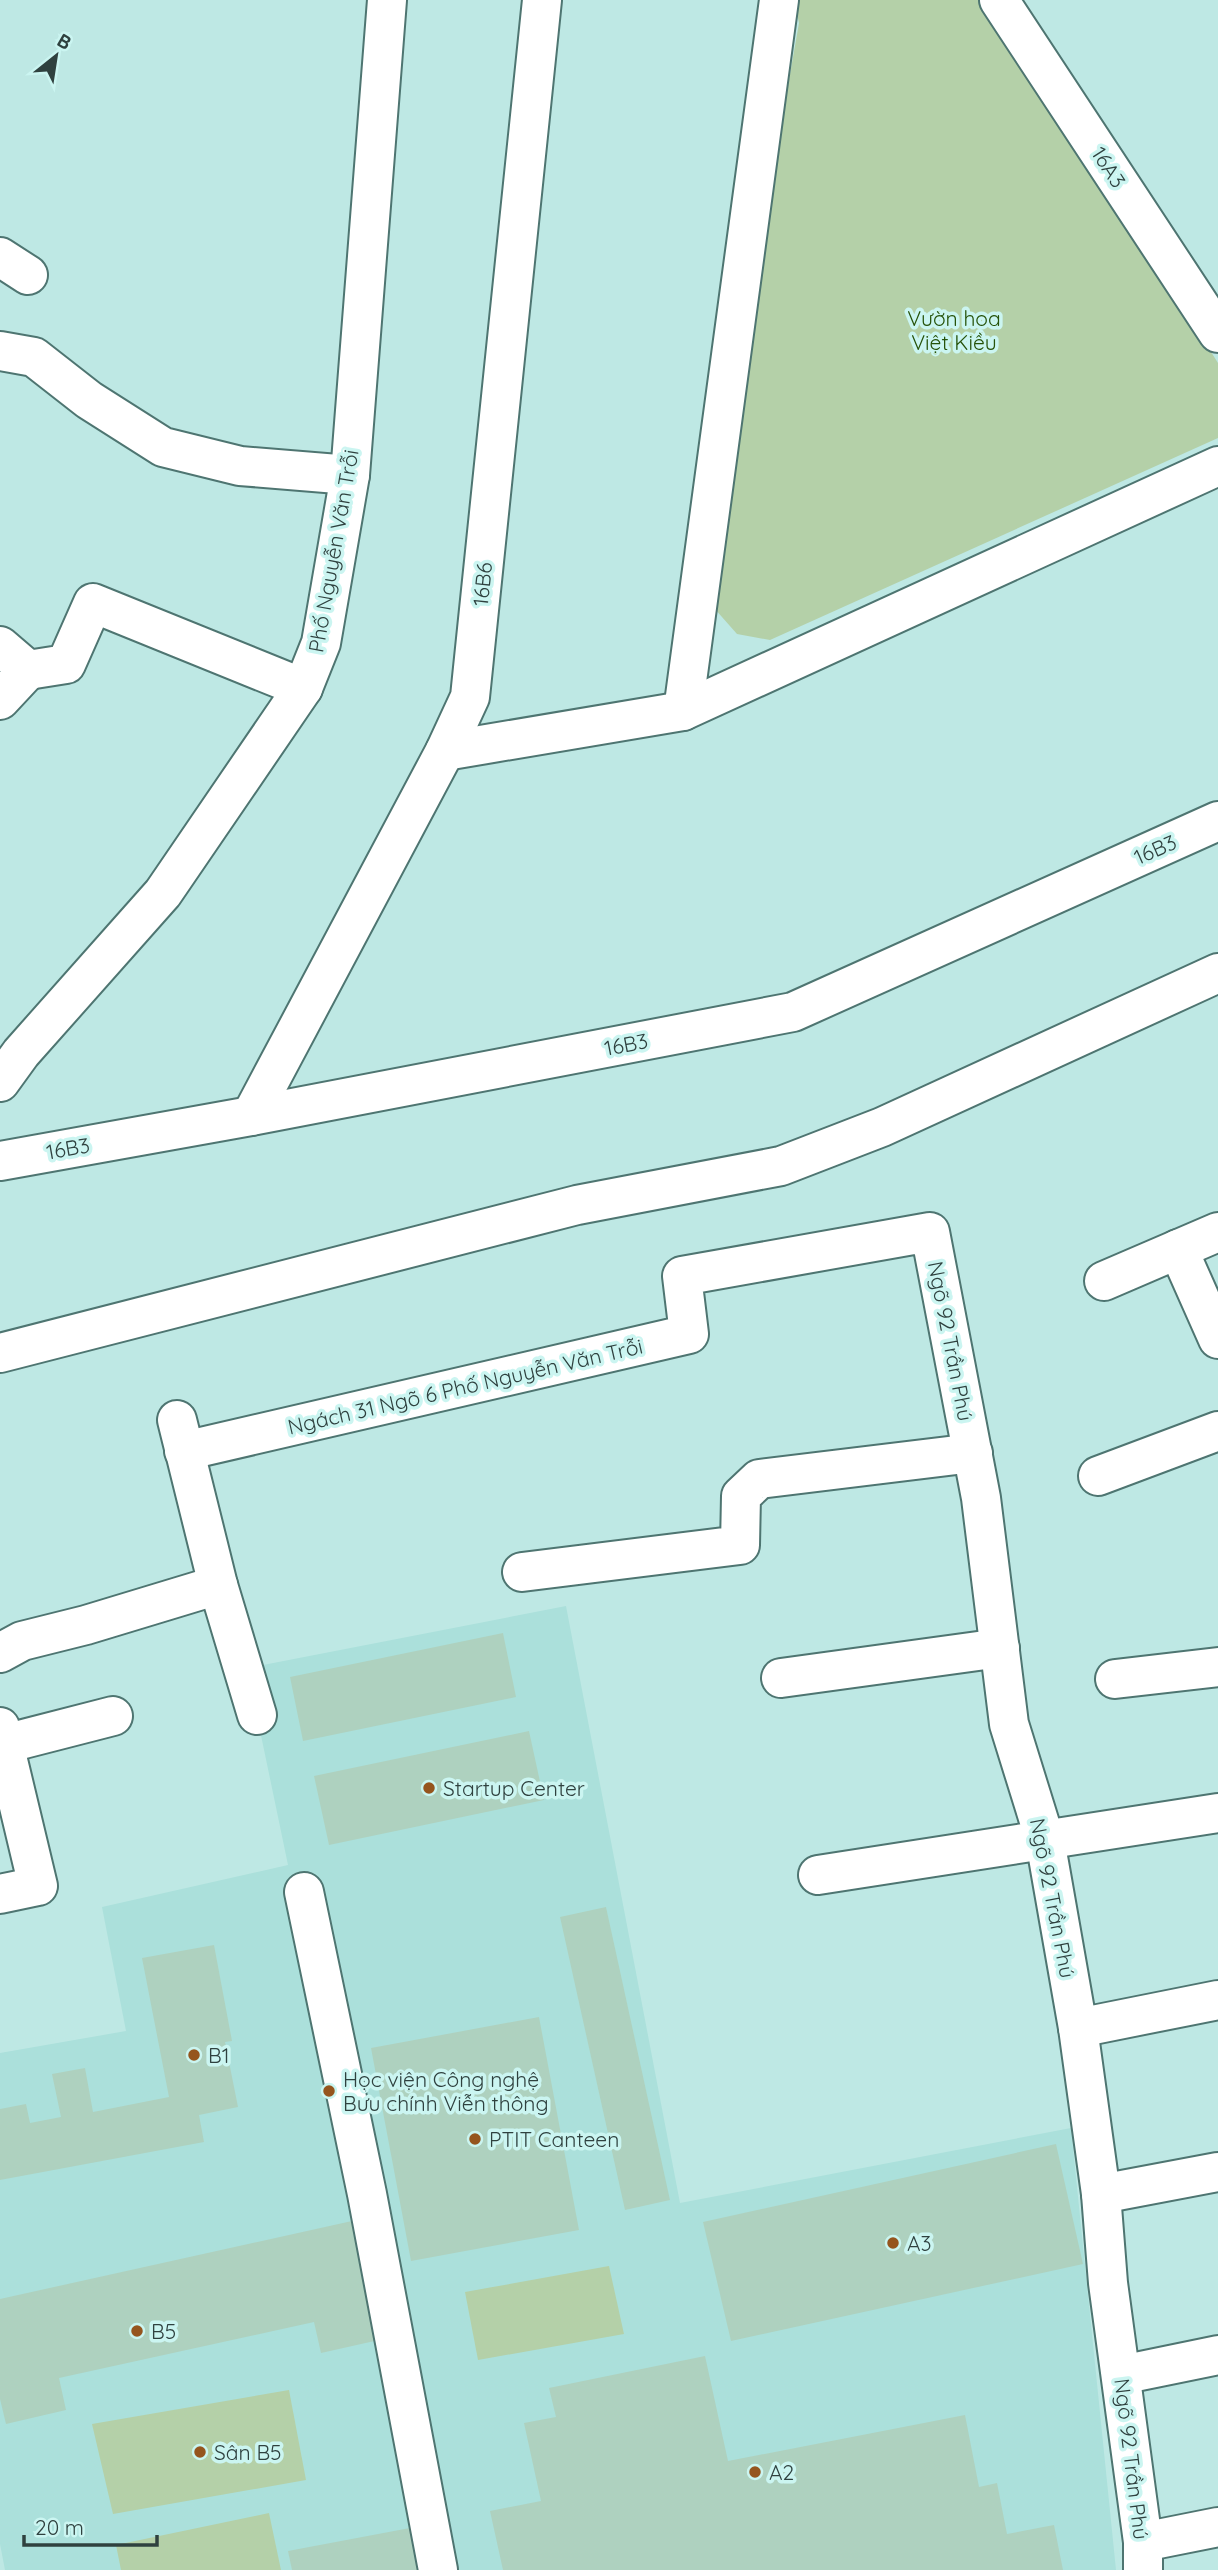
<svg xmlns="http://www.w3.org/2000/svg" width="1218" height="2570" font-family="Quicksand,sans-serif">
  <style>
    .built { fill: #abe0db }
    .green { fill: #b4d0a8 }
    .building { fill: #aed1bf }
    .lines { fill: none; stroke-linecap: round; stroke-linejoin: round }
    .minor-casing { stroke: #4e7571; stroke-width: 42 }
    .minor { stroke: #fff; stroke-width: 38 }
    .poi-dot { fill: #95551e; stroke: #cbf5f1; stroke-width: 2.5 }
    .labels { text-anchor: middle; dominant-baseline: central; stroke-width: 7; stroke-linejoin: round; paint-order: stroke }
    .street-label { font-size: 21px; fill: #2f413f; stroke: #cbf5f1 }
    .park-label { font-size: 21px; fill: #265209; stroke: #cbf5f1 }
    .poi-label { font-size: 21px; fill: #2f413f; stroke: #cbf5f1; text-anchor: start }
  </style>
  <rect width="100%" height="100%" fill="#bee8e4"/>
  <polygon class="built" points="566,1606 680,2203 1071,2128 1116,2570 5,2570 0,2544 0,2053 126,2031 102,1907 288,1865 247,1668"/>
  <g class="green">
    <polygon points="794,0 990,0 1218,363 1218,438 770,640 737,634 699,591 799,23"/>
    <polygon points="609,2266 624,2334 478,2360 465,2292"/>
    <polygon points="289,2390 306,2480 113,2514 92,2424"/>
    <polygon points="269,2513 281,2570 121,2570 116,2545"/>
  </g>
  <g class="building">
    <polygon points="503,1633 516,1697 303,1741 290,1677"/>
    <polygon points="529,1731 544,1800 329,1845 314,1776"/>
    <polygon points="606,1907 670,2200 625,2210 560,1917"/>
    <polygon points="214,1945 232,2041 225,2042 238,2107 199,2115 204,2142 0,2180 0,2109 26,2104 30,2123 61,2117 52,2074 85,2068 93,2112 169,2097 142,1958"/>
    <polygon points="539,2017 579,2230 411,2261 371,2048"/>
    <polygon points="1056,2144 1083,2264 731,2341 703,2222"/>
    <polygon points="352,2221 379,2340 321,2353 314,2322 59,2378 66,2410 6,2424 0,2399 0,2299"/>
    <polygon points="705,2356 728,2461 965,2415 979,2487 997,2483 1007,2534 1054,2525 1063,2570 503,2570 490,2511 541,2501 524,2423 556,2417 549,2388"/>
    <polygon points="410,2528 418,2570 292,2570 288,2551"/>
  </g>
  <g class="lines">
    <g class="minor-casing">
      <g id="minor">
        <polyline points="999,0 1218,333"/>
        <polyline points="0,257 28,275"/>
        <polyline points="0,351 34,357 89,400 163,447 240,466 350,475"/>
        <polyline points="0,646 28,670 66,664 93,603 303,688"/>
        <polyline points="0,700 28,670"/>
        <polyline points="683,711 779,0"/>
        <polyline points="445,751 683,711 1218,466"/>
        <polyline points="0,1082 21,1053 163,893 303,688 321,643 350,475 387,0"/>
        <polyline points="251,1116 445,751 470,697 542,0"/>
        <polyline points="0,1161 251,1116 793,1012 1218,821"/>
        <polyline points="1178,1249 1218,1339"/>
        <polyline points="1104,1281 1218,1232"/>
        <polyline points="0,1353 577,1205 781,1166 882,1127 1218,973"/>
        <polyline points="177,1420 218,1585 257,1715"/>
        <polyline points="184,1451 689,1334 682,1276 930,1232 981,1498 1009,1724 1045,1840 1078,2028 1101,2194 1108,2283 1143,2542 1143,2570"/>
        <polyline points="1098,1476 1218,1431"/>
        <polyline points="522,1572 740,1545 741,1496 759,1479 973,1453"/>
        <polyline points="0,1653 22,1641 86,1625 218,1585"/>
        <polyline points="781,1678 1000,1648"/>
        <polyline points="1115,1679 1218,1667"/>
        <polyline points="0,1727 38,1886 0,1894"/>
        <polyline points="4,1744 113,1716"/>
        <polyline points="818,1875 1218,1813"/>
        <polyline points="304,1892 367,2194 438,2570"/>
        <polyline points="1078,2028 1218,2000"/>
        <polyline points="1101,2194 1218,2172"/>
        <polyline points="1121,2375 1218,2355"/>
        <polyline points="1143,2542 1218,2527"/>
      </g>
    </g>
    <use href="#minor" class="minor"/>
  </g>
  <g class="poi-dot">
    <circle cx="429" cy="1788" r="7"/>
    <circle cx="194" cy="2055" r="7"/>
    <circle cx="329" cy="2091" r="7"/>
    <circle cx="475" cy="2139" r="7"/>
    <circle cx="893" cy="2243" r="7"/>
    <circle cx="137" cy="2331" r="7"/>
    <circle cx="200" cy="2452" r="7"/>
    <circle cx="755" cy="2472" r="7"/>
  </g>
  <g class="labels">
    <g class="street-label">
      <text transform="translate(1109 167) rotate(57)">16A3</text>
      <text transform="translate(333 551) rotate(-80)">Phố Nguyễn Văn Trỗi</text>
      <text transform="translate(482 584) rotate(-84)">16B6</text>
      <text transform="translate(1155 849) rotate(-24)">16B3</text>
      <text transform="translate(626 1044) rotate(-11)">16B3</text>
      <text transform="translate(68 1148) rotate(-10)">16B3</text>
      <text transform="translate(951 1341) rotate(79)">Ngõ 92 Trần Phú</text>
      <text transform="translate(465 1386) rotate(-13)">Ngách 31 Ngõ 6 Phố Nguyễn Văn Trỗi</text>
      <text transform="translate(1053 1898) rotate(79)">Ngõ 92 Trần Phú</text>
      <text transform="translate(1132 2459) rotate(83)">Ngõ 92 Trần Phú</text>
    </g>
    <g class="park-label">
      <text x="954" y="318">Vườn hoa<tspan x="954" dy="24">Việt Kiều</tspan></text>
    </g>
    <g class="poi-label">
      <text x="443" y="1788">Startup Center</text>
      <text x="208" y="2055">B1</text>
      <text x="343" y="2079">Học viện Công nghệ<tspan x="343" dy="24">Bưu chính Viễn thông</tspan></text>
      <text x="489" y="2139">PTIT Canteen</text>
      <text x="907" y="2243">A3</text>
      <text x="151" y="2331">B5</text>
      <text x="214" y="2452">Sân B5</text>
      <text x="769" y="2472">A2</text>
    </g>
  </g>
  <g transform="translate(56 56) rotate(30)" stroke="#cbf5f1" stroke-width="5" paint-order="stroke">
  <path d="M0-5L12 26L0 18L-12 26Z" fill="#2f413f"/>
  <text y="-10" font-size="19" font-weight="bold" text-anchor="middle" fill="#2f413f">B</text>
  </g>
  <path d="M24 2535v10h133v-10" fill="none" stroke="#2f413f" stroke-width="3.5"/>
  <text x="35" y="2535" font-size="21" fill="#2f413f" stroke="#cbf5f1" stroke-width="5" paint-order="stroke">20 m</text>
</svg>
